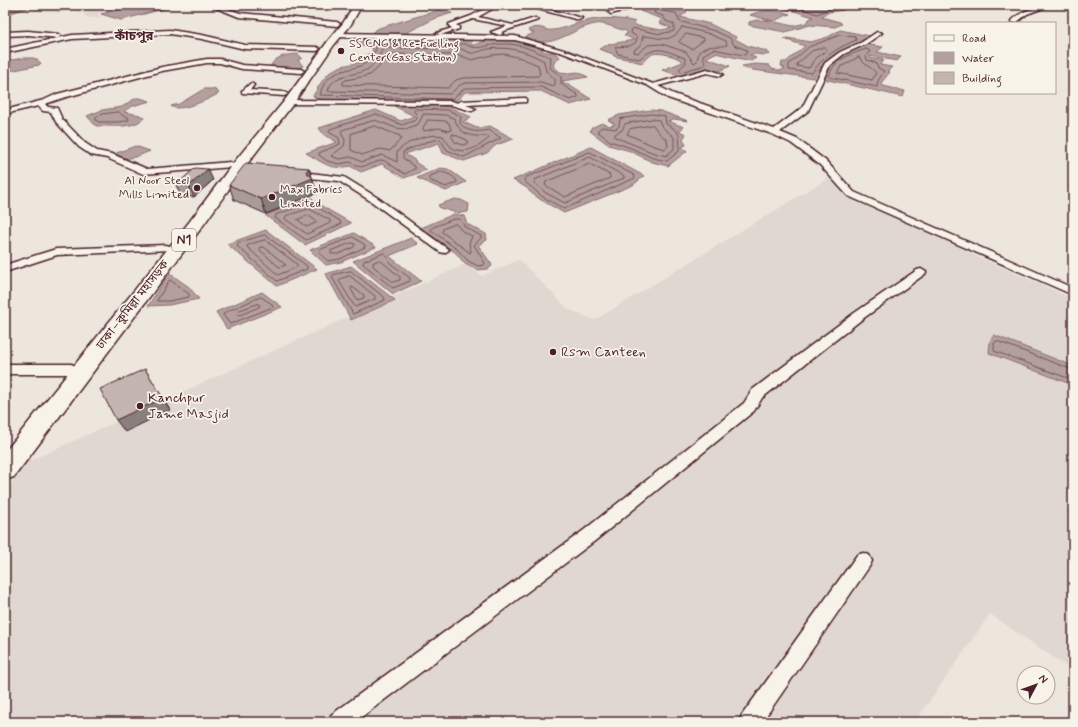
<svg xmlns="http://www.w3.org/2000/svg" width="1078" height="727" font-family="Mynerve,'Noto Sans Bengali',sans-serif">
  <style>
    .built { fill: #e0d7d0 }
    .water { fill: #b39f9d; stroke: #896c6f }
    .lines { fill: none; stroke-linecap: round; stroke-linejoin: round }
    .shore { stroke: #745259; stroke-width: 1 }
    .minor-casing { stroke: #4a1f2b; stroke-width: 3 }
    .trunk-casing { stroke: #4a1f2b; stroke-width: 3 }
    .minor { fill: #f7f3e8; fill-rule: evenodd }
    .trunk { fill: #f7f3e8; fill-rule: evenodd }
    .wall { fill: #a99c97; stroke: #4a1f2b }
    .shaded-wall { fill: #897f7b; stroke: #4a1f2b }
    .building { fill: #c4b5b0; stroke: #4a1f2b }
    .poi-dot { fill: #4a1f2b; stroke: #f7f3e8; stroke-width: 1.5 }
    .labels { text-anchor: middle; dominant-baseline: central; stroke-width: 3.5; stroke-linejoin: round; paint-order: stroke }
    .far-poi-label { font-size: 12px; fill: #4a1f2b; stroke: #f7f3e8; text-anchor: start }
    .far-street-label { font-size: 12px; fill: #4a1f2b; stroke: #f7f3e8 }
    .far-quarter-label { font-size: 13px; font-weight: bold; fill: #4a1f2b; stroke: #f7f3e8 }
    .shield { fill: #f7f3e8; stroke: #7e5f64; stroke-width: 1 }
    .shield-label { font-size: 13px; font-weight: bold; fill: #4a1f2b }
    .poi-label { font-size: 14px; fill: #4a1f2b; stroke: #f7f3e8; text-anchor: start }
  </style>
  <rect width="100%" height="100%" fill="#ece6dd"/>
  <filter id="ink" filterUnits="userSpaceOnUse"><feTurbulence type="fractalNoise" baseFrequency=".025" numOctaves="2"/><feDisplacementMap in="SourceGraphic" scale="8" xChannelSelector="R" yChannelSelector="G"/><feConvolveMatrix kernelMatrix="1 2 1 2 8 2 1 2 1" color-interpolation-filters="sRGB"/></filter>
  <g filter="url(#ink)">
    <g class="built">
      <polygon points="47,5 131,5 97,14 101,17 95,18 86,17 83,13 73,10 59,13 32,10"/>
      <polygon points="830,177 878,207 979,257 1073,299 1073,671 990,614 915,722 5,722 5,492 25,463 466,264 482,276 519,260 568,309 595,320"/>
    </g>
    <g class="water">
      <polygon points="5,5 36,5 5,15"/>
      <polygon points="138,5 179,5 121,20 101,14"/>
      <path d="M791 5H828L843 8 844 10 829 12 821 17 840 22 842 24 835 27 810 25 785 32 749 25V22L757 20 773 21 750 15C762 9 777 10 790 14L778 19 775 22 793 26 806 23 808 20 813 17 785 8Z"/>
      <path d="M657 6 687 12 686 13 680 17 710 24 736 37 735 39 748 46 766 51 770 54C763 57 757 52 750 55L756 58 751 61 715 53 706 58 730 66 717 72 703 69 681 76 662 70 683 62C677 56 661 52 652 54L642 63 614 56 613 54 599 49 610 44 634 40 624 35 628 33 626 31C617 29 604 22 595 24 570 29 552 52 525 37L534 33 528 30C542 23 544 32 553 30 565 29 575 23 586 21 602 17 621 18 636 22L634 24 638 26 661 30 672 28 659 23 662 19 640 11Z"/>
      <polygon points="439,10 452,13 434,19 398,37 371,33 379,28"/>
      <path d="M840 30 870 36C855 47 833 52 821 67 818 70 816 74 814 78L753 70 744 68 742 66 755 64 769 65 772 69 780 71 785 68 781 66 782 62H786L805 46 784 39 787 38 811 42 828 37Z"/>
      <path d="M372 39 474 40 469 44 474 45 487 40H515L534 45 545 52H553L560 57 555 61 553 66 560 72 569 73 578 72 588 77 562 81 591 99 570 105 541 91 465 92 455 103 328 100 318 99 313 96C321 83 326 71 342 66 349 64 357 64 364 61L366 55 372 52 373 48 357 45 356 44 359 40Z"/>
      <path d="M865 44 883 47 877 52 901 57 897 61 870 56V58L884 61 880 65 892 67 888 71 890 72 881 83 883 86 905 91 903 97 824 79C829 58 847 52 865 44Z"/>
      <path d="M298 54 302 58 298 60 303 66C293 72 281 69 270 67 276 55 287 55 298 54Z"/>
      <polygon points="24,58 34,58 41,63 39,65 5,72 5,61"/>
      <path d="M204 89H214L219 93C211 99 178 113 171 106L179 104Z"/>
      <path d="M136 98H140L150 101C142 104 130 105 124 112L140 115 144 118C132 130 111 125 96 126L87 116 102 110 122 107Z"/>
      <path d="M434 105 449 107 471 117 463 122 477 128 490 126 514 139 496 145 487 153 464 161 443 153 439 143 405 154 416 161 415 162 427 170 404 178 382 164 361 172 350 166C331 171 322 162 306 153L337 142 324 135 319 128 376 110 401 121 414 116 394 106Z"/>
      <polygon points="651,110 661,111 688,121 673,119 668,121 684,127 679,131 686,134 683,139 686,145 682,147 687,151 668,166 652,162 630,151 609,145 590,131 591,128 602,123 610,126 615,124 608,120 619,115"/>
      <path d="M135 146 150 151C138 156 125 163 114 154Z"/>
      <polygon points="591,147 644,176 633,185 564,213 541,200 530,192 527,188 513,180"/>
      <polygon points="440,168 448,169 466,182 446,191 417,178"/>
      <polygon points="312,198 318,204 351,223 305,245 265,215"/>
      <polygon points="455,199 461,200 469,204 468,212 457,213 440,208 438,205"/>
      <polygon points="454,214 464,216 467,224 486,234 487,240 478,245 492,265 491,267 487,269 477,270 465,264 456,253 421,228"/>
      <polygon points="266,230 317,269 277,286 227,244"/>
      <polygon points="354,233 376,247 341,262 326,265 310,250"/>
      <polygon points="411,238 418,244 389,256 421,281 393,294 353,261"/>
      <polygon points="351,266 395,300 351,320 326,274"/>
      <polygon points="169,273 189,287 199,299 169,305 148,306"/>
      <polygon points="262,292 282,307 227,329 216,312"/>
      <polygon points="994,335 1073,366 1073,385 989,353 990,341"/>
    </g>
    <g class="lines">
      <g class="shore">
        <polyline points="791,5 817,14 832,8 833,5"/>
        <path d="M656 8 654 13 663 16 666 21 674 24V31L660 34 632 28 631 33 637 37 636 42 630 46 615 47 618 54 639 59C659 44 663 50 685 58L686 63 679 69 681 72 705 65 703 55 713 49 744 55 746 54 747 50 734 45 730 38 715 31 679 21 676 13 662 11 659 9"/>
        <path d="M682 27 707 33 726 41 727 45C716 48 710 43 699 52L697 61 694 63 686 52 662 44 648 45 638 53 634 52 635 49 641 45 643 36C660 37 671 45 682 27Z"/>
        <polygon points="686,34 703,38 704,40 692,49 679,42"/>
        <path d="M840 35 855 37 856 40C838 48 823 56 812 73L789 70V64L809 47Z"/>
        <path d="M377 43 465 44C476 52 488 44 501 44 524 43 531 51 551 57L550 68 561 76V84L578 95V97L570 100 541 87 465 88 452 99 320 95C328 56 373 82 377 43Z"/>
        <polygon points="825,47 827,50 814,60 809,68 797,66 797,64 812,51"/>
        <path d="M383 48 462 49C474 57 476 51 489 49 508 46 527 51 544 61L546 71 555 79V85L553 86 541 82 465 83 460 85 450 94 328 91C333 72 354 77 368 69 375 64 379 56 383 48Z"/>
        <path d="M866 49 870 51 866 56 867 60 876 63 878 68 884 71 878 81 877 87 829 77C832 60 851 54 866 49Z"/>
        <polygon points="389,54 459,55 472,60 492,55 504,54 521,58 538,65 540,74 538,76 463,78 456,80 448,88 343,85 343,82 346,80 370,75 378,68"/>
        <path d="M859 57C865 67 870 65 876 73L872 80 837 73 841 67Z"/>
        <path d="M416 109 448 110 461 116 460 123C466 133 479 132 489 130L501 138 464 157 447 150 440 139 426 142 403 152V158L416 168 405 174 383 160 361 167 350 162 339 164 327 161 319 155V153L340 144 339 138 329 132 330 129 376 114 402 125 416 120 417 116 414 111Z"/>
        <polygon points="119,112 123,116 128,117 129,120 118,122 98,122 96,120 96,117 103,114"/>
        <path d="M424 114 446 115 455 119C459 135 472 137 487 136L489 138C480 147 463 156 451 147 448 144 445 139 443 136 428 133 407 141 397 152V162L382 155 362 162 351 157 339 159 331 156 344 146 345 140 341 133 342 130 375 120 396 128 406 129 418 124Z"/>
        <path d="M652 114 665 116 666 124C681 132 680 135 679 151L667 161 653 158 631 148 610 141 597 131 602 127 616 129 619 126 620 119Z"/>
        <polygon points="652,119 659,120 662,127 674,137 674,149 666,156 654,153 615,137 615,134 622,130 625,124"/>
        <polygon points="428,120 445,121 449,123 451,130 448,131 439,128 424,131 423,128"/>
        <polygon points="653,125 659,133 667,140 668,146 665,149 654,146 627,134 630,129"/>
        <polygon points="375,126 400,136 401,139 390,151 380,149 362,155 351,150 351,134"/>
        <polygon points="453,134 467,140 468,143 463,145 455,142 452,137"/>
        <polygon points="590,152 634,175 635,178 564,209 543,197 524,181 525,178"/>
        <polygon points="590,157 624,176 624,178 565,203 546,193 534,183 535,180"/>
        <polygon points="590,164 610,175 610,178 565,197 545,185 546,182"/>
        <path d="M441 172C447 173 455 176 457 182L446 187 429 180V177Z"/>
        <polygon points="311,203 340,221 341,224 306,240 275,218 276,215"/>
        <polygon points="309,209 330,220 330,223 307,234 285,219 286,216"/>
        <polygon points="308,215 317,222 307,227 298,220"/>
        <polygon points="454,219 460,219 465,227 481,236 481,238 474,245 485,263 484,265 478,266 468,261 458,250 431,230 432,228"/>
        <polygon points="456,224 462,231 472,236 469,244 471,251 470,253 442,232 443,229"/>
        <polygon points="265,235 307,266 307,269 277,281 237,246 238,243"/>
        <polygon points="353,237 365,245 365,247 340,259 328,261 319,253 320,250"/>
        <polygon points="265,240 297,264 297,267 278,275 247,247 248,245"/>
        <polygon points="352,243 355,244 354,247 339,254 331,254 331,251"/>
        <polygon points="261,247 264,247 286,265 279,267 260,250"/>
        <polygon points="385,253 390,263 410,278 410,281 393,288 363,264 364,261"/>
        <polygon points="380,260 400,277 400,280 393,282 373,266 373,263"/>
        <polygon points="351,271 384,297 385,300 353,314 332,277 333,275"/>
        <polygon points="350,276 375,296 375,299 355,307 339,281 340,279"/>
        <polygon points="170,280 189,294 189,297 169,301 157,301"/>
        <polygon points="352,287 364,295 364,298 357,300 351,289"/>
        <polygon points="261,297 272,304 273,307 230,324 223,315 224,313"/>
        <polygon points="258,304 260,305 259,307 240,315 237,314 238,311"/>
        <polyline points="1073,370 997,341 994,343 994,351 1073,380"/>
      </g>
      <g class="minor-casing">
        <g id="minor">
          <polygon points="209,5 217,5 240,13 337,22 340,24 337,26 239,17"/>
          <polygon points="492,5 499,5 478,17 513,25 535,18 538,20 501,32 503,33 500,35 491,32 507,26 473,19 456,25 459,27 459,29 440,35 437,33 452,28 449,26 449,24 471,16"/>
          <polygon points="523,5 532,5 582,18 579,20"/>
          <polygon points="634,5 644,5 611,14 608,12"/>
          <polygon points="652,5 660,5 661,6 658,8"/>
          <path d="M1044 5H1052L1027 14 1016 23 1011 22C1020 11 1031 9 1044 5Z"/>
          <polygon points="170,30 202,35 245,45 317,47 320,49 317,51 245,49 202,39 170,34 72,39 5,53 5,49 72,35"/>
          <polygon points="28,31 58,34 61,36 58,38 28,35 5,36 5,32"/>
          <polygon points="877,32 882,33 866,44 844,54 830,65 808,111 780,132 797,139 826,161 854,192 1073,288 1073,295 848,196 820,165 791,143 772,134 668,98 647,85 563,53 515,40 385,39 338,37 335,35 338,33 515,36 567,51 653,84 707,69 723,74 720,76 707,73 658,86 674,94 774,129 802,108 825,63 840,52 862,42"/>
          <polygon points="207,59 220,59 242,65 301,69 304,71 301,73 242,69 220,63 207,63 162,71 63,98 45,104 48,107 57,108 62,119 85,143 97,151 112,154 147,169 230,162 234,165 233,167 143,174 107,158 91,155 79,147 56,122 51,112 43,111 38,106 5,114 5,110 44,100 57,94 162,67"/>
          <polygon points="251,83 254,85 250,90 284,92 288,94 284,96 242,93 242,91"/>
          <polygon points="523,98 526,98 526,102 466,105 476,109 472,111 451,105 289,104 285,102 289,100 451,101 458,103 461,101"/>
          <polygon points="293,171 344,177 378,198 449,250 444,253 440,252 372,202 339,181 290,176 289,174 290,172"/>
          <polygon points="166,245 170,246 171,248 170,250 57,255 5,272 5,265 56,249"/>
          <polygon points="921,269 926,272 925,274 861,320 762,398 754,411 596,540 355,722 328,722 331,715 584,530 744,403 752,390 853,314 917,270"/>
          <polygon points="5,364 71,364 76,366 78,369 76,372 71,374 5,374"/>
          <polygon points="863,553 869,555 872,561 869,567 762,722 739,722 742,715 857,555"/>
        </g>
      </g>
      <g class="trunk-casing">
        <polygon id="trunk" points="354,5 362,5 350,26 334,45 293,104 241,172 202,227 14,477 5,480 5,452 190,221 231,166 285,100 328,41 343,23"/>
      </g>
      <use href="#minor" class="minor"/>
      <use href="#trunk" class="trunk"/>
    </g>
    <g class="wall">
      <polygon points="309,168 317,193 266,214 234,200 229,185"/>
      <polygon points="213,180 194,197 181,196 176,185"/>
    </g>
    <g class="shaded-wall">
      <polygon points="309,168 317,193 266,214 261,199 306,172"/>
      <polygon points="208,169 213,180 194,197 189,186"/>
      <polygon points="145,369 170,410 125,432 116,420"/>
    </g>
    <g class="building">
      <polygon points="246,163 309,168 306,172 313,178 261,199 229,185"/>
      <polygon points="195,168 208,169 189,186 176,185"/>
      <polygon points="145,369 163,398 116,420 100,389"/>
    </g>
  </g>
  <g class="poi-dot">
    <circle cx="341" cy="51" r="4"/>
    <circle cx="197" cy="188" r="4"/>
    <circle cx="272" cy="197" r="4"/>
    <circle cx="553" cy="352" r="4"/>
    <circle cx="140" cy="406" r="4"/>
  </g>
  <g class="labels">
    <g class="far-poi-label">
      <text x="349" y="44">SS CNG &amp; Re-Fuelling<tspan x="349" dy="14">Center(Gas Station)</tspan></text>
      <text x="189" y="181" text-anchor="end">Al Noor Steel<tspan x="189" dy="14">Mills Limited</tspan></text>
      <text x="280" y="190">Max Fabrics<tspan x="280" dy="14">Limited</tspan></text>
    </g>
    <g class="far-street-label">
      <text transform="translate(133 305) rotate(-52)">ঢাকা–কুমিল্লা মহাসড়ক</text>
    </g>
    <g class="far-quarter-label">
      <text x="134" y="36">কাঁচপুর</text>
    </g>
    <rect class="shield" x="172" y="229" width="24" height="22" rx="3"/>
    <g class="shield-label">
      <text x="184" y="240">N1</text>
    </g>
    <g class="poi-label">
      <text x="561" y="352">Rsm Canteen</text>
      <text x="148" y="398">Kanchpur<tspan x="148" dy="16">Jame Masjid</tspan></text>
    </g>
  </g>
  <rect width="1078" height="727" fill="none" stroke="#f7f3e8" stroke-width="20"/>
  <rect x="10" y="10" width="1058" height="707" fill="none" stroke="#4a1f2b" stroke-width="1.5" filter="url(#ink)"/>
  <rect x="926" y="22" width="130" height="72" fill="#f7f3e8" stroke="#b29e9c"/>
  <rect x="934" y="35" width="20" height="6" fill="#f7f3e8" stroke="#b29e9c"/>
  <text x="962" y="42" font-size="12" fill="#4a1f2b">Road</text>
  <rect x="934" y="52" width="20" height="12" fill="#b39f9d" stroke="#b29e9c"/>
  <text x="962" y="62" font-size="12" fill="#4a1f2b">Water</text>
  <rect x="934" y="72" width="20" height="12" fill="#c4b5b0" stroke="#b29e9c"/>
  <text x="962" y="82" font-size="12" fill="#4a1f2b">Building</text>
  <g transform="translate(1036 685) rotate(49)"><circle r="19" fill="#f7f3e8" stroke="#b29e9c"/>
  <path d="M0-3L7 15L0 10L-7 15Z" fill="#4a1f2b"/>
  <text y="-6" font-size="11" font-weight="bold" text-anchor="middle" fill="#4a1f2b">N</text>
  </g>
</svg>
